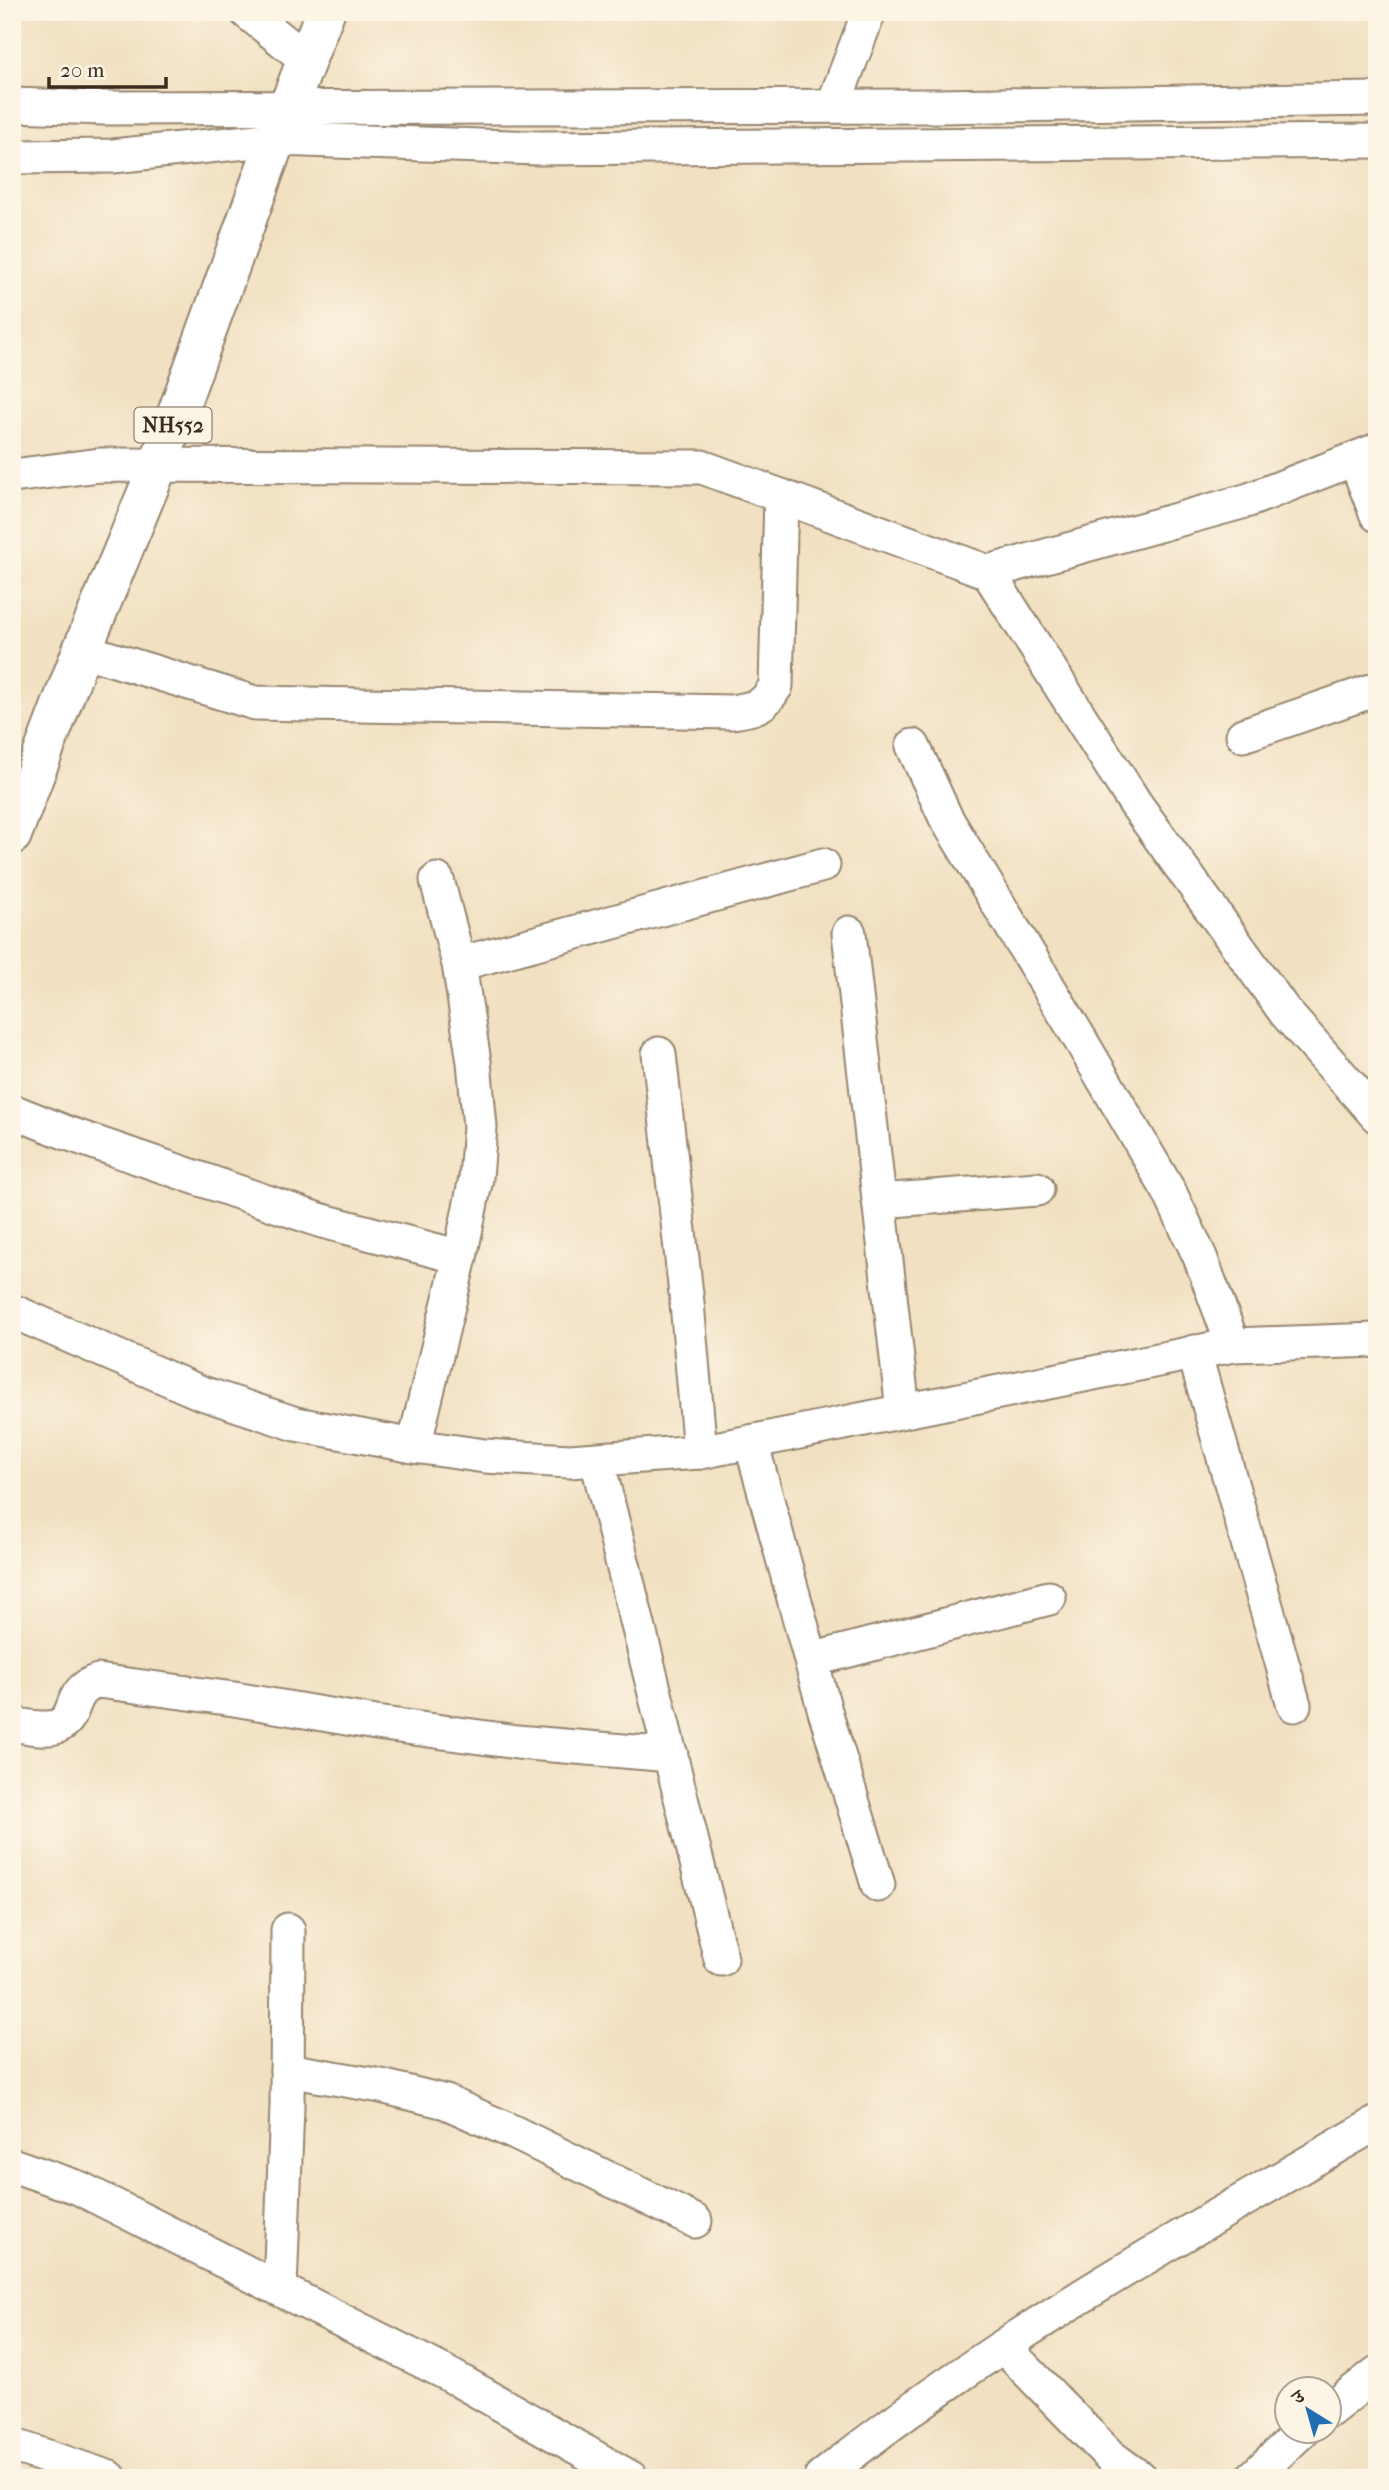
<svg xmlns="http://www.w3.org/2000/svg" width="1389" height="2490" font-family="'IM FELL French Canon','Noto Serif Devanagari',serif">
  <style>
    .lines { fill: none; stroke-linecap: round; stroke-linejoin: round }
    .street-casing { stroke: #968570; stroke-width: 37 }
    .highway-casing { stroke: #968570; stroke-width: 42 }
    .street { stroke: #fff; stroke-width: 33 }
    .highway { stroke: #fff; stroke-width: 38 }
    .labels { text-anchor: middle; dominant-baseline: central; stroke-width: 7; stroke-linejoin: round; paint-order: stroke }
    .shield { fill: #fcf5e5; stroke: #75675a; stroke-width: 2 }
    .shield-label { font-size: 21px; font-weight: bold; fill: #3b2a1e }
  </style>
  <rect width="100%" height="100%" fill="#fcf5e5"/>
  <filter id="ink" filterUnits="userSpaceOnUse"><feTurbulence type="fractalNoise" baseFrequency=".0143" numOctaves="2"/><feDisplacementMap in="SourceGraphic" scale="14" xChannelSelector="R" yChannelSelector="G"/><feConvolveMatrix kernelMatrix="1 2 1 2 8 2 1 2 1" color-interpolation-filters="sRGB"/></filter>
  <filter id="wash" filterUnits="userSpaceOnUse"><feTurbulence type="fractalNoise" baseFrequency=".00686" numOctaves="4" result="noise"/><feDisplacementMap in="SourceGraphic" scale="28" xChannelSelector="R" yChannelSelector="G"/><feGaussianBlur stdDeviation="1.57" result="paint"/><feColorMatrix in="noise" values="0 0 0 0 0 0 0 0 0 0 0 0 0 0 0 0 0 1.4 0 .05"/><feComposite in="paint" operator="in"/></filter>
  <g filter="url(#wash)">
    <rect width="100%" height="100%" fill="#f1e0c1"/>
  </g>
  <g filter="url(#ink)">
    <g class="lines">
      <g class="street-casing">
        <g id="street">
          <polyline points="247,12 307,60"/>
          <polyline points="12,105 104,108 939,106 1377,99"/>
          <polyline points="833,106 869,12"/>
          <polyline points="12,157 113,156 276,139 540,148 1377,141"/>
          <polyline points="1355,459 1377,515"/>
          <polyline points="12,476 100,465 702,467 988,572 1249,500 1377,450"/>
          <polyline points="988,572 1135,803 1285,1012 1377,1116"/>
          <path d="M82 650 255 703 732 712C756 708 763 708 776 686L781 496"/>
          <polyline points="1243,735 1377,689"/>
          <polyline points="913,746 946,818 1077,1034 1170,1193 1200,1257 1233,1345"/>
          <polyline points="849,933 903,1411"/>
          <polyline points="459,964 823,865"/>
          <polyline points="659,1054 687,1303 700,1452"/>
          <polyline points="12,1111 67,1133 319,1220 460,1257"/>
          <polyline points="879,1201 1037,1189"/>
          <polyline points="12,1311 199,1392 296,1424 414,1446 485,1456 569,1461 700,1452 1233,1345 1377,1340"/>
          <polyline points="1194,1352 1294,1705"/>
          <polyline points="751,1442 825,1711 878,1885"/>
          <polyline points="414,1446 460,1257 476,1178 480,1127 474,1062 459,964 437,880"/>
          <polyline points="597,1460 721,1959"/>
          <polyline points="811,1660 1049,1598"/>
          <path d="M12 1724C26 1726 45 1731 58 1726 79 1717 67 1691 98 1681L234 1699 376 1723 517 1742 671 1755"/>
          <polyline points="287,2070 381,2086 446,2102 515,2133 695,2221"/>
          <polyline points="12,2165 79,2188 446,2373 631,2478"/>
          <polyline points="280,2289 287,2107 288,1930"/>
          <polyline points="1004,2347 1110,2456 1140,2478"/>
          <polyline points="1330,2410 1377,2373"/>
          <polyline points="12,2445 110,2478"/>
          <path d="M821 2478C992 2340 1187 2233 1377 2123"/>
          <polyline points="1252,2478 1303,2430"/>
        </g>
      </g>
      <g class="highway-casing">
        <polyline id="highway" points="12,835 82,650 158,466 276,139 325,12"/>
      </g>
      <use href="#street" class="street"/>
      <use href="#highway" class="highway"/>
    </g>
  </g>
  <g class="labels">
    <rect class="shield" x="134.5" y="407.5" width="77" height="35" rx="5"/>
    <g class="shield-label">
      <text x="173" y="425">NH552</text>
    </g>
  </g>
  <rect width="1389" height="2490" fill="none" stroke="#fcf5e5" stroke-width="42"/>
  <g transform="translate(1308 2410) rotate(323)"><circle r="33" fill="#fcf5e5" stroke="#afa495" stroke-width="2"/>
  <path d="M0-5L12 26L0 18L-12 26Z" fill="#1f6fb2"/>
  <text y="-10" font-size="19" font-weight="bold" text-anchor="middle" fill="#3b2a1e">उ</text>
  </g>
  <path d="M49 77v10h117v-10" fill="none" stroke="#3b2a1e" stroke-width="3.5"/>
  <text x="60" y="77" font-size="21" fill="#3b2a1e" stroke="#fcf5e5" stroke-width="5" paint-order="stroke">20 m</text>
</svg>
